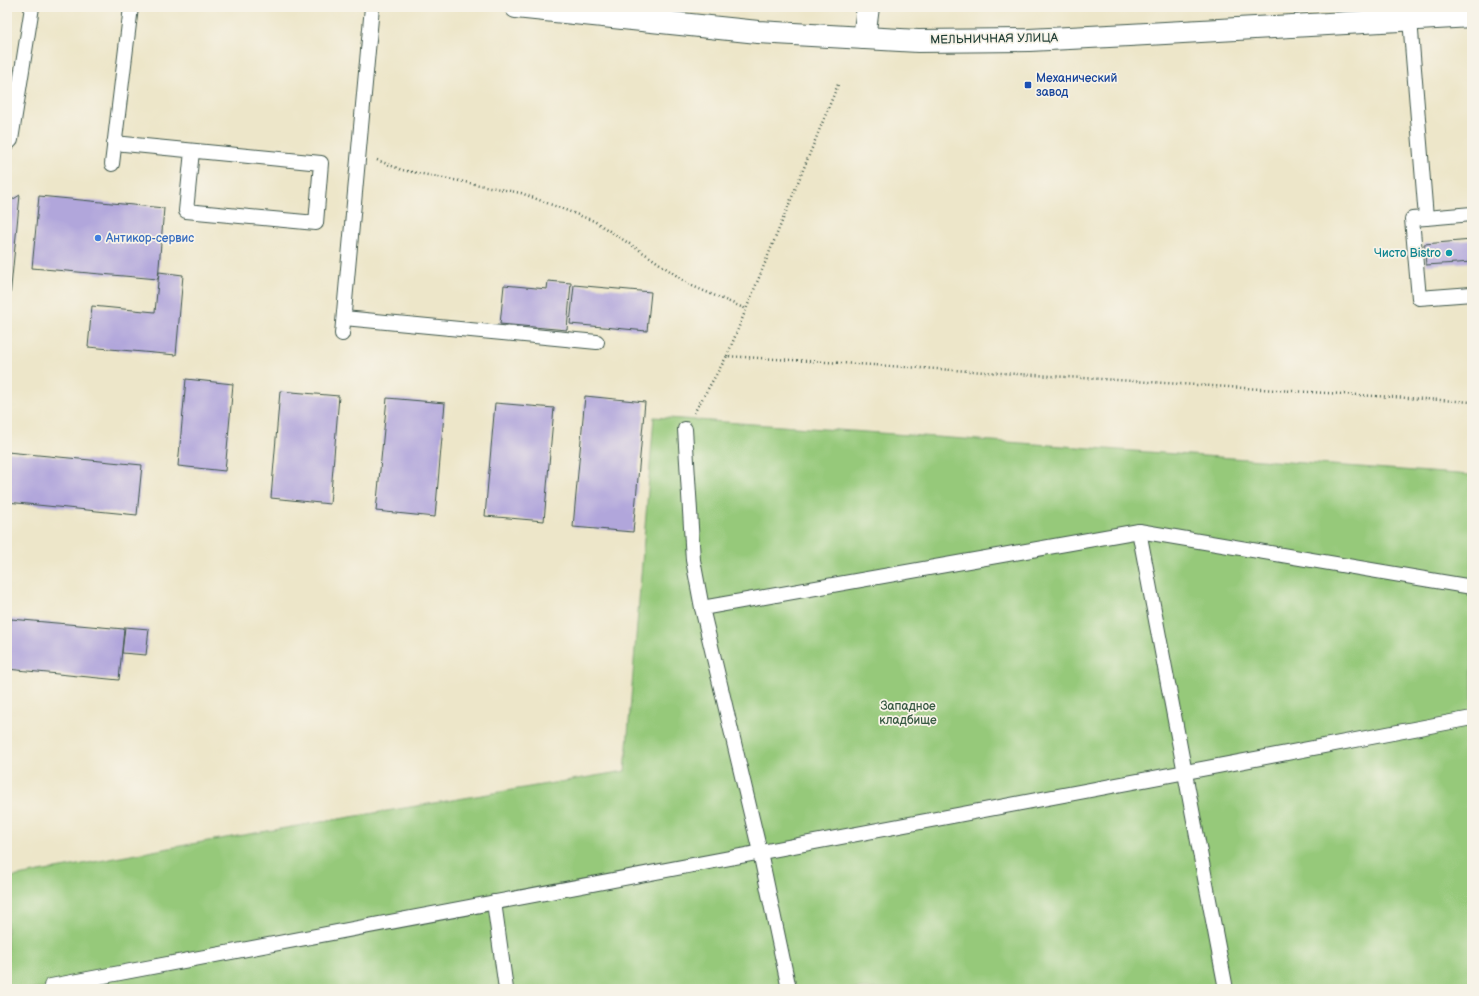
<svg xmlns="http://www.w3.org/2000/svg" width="1479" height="996" font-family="'Balsamiq Sans',sans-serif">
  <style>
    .green { fill: #96c97a; stroke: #5a8357 }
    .building { fill: #b1a6db }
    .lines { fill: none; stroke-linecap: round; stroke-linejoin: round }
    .lane-casing { stroke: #3e564a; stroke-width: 16 }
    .street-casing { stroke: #3e564a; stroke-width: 24 }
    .primary-casing { stroke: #3e564a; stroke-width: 24 }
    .path { stroke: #3e564a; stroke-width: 2.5; stroke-dasharray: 1 3; stroke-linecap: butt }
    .lane { stroke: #fff; stroke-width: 14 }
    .street { stroke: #fff; stroke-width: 22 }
    .primary { stroke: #fff; stroke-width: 22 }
    .transit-dot { fill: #1a4fb4; stroke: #f7f3e8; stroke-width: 1.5 }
    .shop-dot { fill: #3f7fe0; stroke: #f7f3e8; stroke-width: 1.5 }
    .culture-dot { fill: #0f9aa8; stroke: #f7f3e8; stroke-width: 1.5 }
    .labels { text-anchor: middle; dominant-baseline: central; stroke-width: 3.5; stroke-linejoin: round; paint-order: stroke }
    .street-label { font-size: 12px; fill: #1f3d34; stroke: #f7f3e8 }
    .transit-label { font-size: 12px; fill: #164399; stroke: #f7f3e8; text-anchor: start }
    .shop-label { font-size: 12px; fill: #366cbe; stroke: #f7f3e8; text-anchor: start }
    .culture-label { font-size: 12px; fill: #0d838f; stroke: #f7f3e8; text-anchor: end }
    .park-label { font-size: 12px; fill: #375942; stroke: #f7f3e8 }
  </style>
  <rect width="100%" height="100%" fill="#f7f3e8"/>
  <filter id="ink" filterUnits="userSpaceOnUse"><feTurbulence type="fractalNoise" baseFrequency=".025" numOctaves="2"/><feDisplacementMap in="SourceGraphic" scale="8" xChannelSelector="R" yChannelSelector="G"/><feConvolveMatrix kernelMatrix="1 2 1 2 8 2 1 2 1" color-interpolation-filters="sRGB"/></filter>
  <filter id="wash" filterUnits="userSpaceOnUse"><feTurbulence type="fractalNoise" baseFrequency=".012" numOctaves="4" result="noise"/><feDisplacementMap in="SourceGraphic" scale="16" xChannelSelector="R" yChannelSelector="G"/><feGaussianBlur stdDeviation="0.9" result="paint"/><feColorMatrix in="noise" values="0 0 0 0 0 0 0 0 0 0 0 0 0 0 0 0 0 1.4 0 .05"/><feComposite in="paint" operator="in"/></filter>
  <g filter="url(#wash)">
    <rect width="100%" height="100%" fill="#ede6c9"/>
    <polygon class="green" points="654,417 1472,475 1472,989 7,989 7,878 202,842 625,771"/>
    <g id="blocks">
      <g class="building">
        <polygon points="20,195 8,318 7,318 7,203"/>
        <polygon points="39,196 164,208 158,279 32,268"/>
        <polygon points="1472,240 1472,262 1426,265 1424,244"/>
        <polygon points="159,272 183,275 176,355 88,347 92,306 155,312"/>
        <polygon points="548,281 571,283 567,330 500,324 504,285 547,289"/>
        <polygon points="574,285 651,292 647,331 570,324"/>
        <polygon points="186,379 233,384 225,471 178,466"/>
        <polygon points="280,391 339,396 330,504 271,498"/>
        <polygon points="585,396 645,402 633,532 573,527"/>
        <polygon points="387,398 445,403 435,517 376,511"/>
        <polygon points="495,403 554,408 544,521 485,516"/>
        <polygon points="7,452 142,465 137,515 7,502"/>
        <polygon points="11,619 124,629 119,680 7,669"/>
        <polygon points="125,627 149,629 146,655 122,653"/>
      </g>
    </g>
  </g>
  <g filter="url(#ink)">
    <use href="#blocks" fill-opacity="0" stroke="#3e564a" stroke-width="1"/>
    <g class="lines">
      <g class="lane-casing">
        <g id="lane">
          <polyline points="1410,19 1426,218 1472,214"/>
          <polyline points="114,143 321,163 316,223 186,211 192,151"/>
          <polyline points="7,144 11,140 32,7"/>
          <polyline points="112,164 131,7"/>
          <polyline points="1426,218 1412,219 1419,298 1472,294"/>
          <polyline points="344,318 597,342"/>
          <polyline points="342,334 372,7"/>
          <polyline points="685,429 693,560 702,608 760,852 789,989"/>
          <polyline points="1139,531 1226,989"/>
          <polyline points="702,608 1139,531 1472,587"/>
          <polyline points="494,902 506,989"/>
          <polyline points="51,989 51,986 1472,718"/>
        </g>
      </g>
      <g class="street-casing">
        <polyline id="street" points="864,38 868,7"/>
      </g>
      <g class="primary-casing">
        <polyline id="primary" points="516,7 758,32 918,41 1029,40 1129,35 1472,16"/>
      </g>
      <g class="path">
        <polyline points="377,160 402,170 521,193 594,221 650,257 690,285 746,309"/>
        <polyline points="727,356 839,82"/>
        <polyline points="694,413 727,356 1472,402"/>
      </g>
      <use href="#lane" class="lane"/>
      <use href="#street" class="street"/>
      <use href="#primary" class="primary"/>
    </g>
  </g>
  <rect class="transit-dot" x="1024" y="81" width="8" height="8" rx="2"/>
  <circle class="shop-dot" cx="98" cy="238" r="4"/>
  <circle class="culture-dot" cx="1449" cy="253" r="4"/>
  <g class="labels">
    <g class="street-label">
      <text transform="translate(994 39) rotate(-1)">МЕЛЬНИЧНАЯ УЛИЦА</text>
    </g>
    <g class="transit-label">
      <text x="1036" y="78">Механический<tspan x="1036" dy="14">завод</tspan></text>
    </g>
    <g class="shop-label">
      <text x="106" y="238">Антикор-сервис</text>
    </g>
    <g class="culture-label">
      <text x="1441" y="253">Чисто Bistro</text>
    </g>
    <g class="park-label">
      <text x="908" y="706">Западное<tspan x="908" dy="14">кладбище</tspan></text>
    </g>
  </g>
  <rect width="1479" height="996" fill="none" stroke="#f7f3e8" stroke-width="24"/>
</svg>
